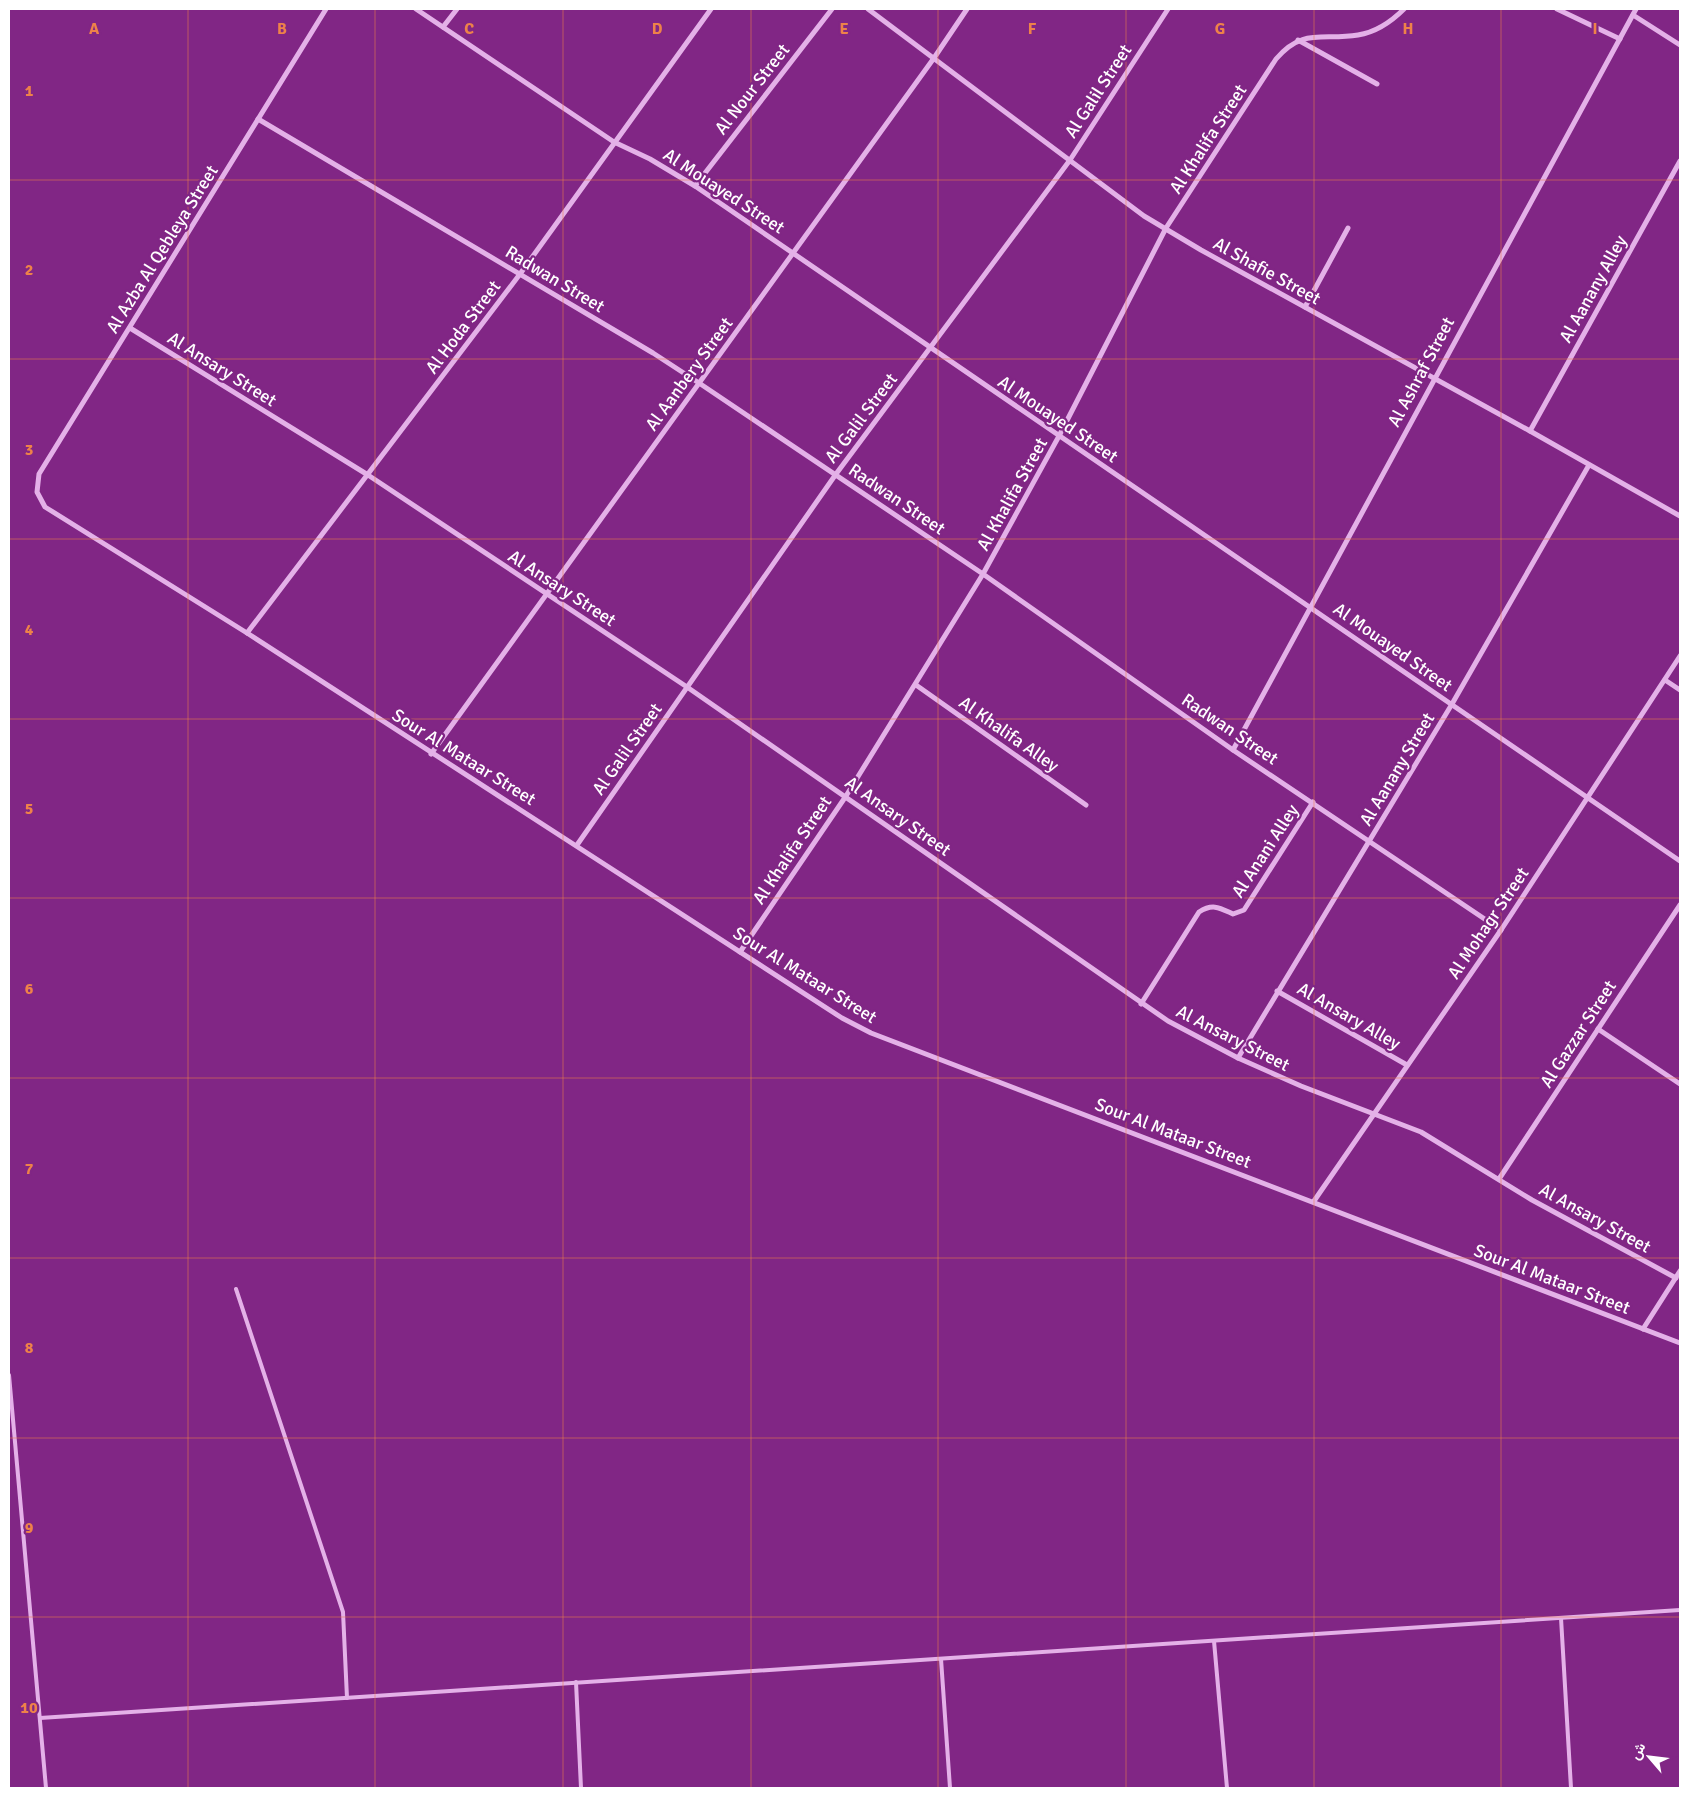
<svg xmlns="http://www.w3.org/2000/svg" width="1689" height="1797" font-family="Signika,Vazirmatn,sans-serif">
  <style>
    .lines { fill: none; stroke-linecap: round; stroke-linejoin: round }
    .service { stroke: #e4b1e8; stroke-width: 4 }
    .minor { stroke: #e4b1e8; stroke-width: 5 }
    .grid { fill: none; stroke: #ee8249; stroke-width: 1; stroke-opacity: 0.55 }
    .labels { text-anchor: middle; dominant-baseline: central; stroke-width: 4.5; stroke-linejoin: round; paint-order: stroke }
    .street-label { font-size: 18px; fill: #fff; stroke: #812685 }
    .grid-label { font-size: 16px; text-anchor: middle; font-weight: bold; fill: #ee8249; stroke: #812685; stroke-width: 4.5; stroke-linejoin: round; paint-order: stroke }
  </style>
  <rect width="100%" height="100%" fill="#812685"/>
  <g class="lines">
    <g class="service">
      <polyline points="236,1289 343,1612 347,1698"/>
      <polyline points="9,1375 46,1788"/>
      <polyline points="1561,1618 1571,1788"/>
      <polyline points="1214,1641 1227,1788"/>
      <polyline points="941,1659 950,1788"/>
      <polyline points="576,1682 581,1788"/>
      <polyline points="40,1718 1680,1610"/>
    </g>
    <g class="minor">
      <polyline points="326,9 39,474 37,492 45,507 247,633 842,1018 871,1033 1680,1343"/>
      <polyline points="416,9 614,142 650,159 695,186 1680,861"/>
      <polyline points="868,9 1144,216 1201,250 1530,431 1680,516"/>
      <polyline points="1557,9 1620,39"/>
      <polyline points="1633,15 1680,45"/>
      <polyline points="443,27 457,9"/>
      <polyline points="1298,40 1377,84"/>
      <polyline points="258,119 653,353 699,383 983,574 1233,750 1501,930"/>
      <polyline points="695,186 832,9"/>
      <polyline points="1305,307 1348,228"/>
      <polyline points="130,328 368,475 687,687 1168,1021 1238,1058 1301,1086 1421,1132 1532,1200 1676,1278"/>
      <polyline points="1530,431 1680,161"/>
      <polyline points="247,633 520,274 711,9"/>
      <polyline points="1665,680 1680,690"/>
      <polyline points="916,685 1086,805"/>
      <polyline points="1233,750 1636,9"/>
      <polyline points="431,754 934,58 967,9"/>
      <polyline points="577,845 836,474 1070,160 1168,9"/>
      <path d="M740 952 846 796 983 574 1059 436 1166 228 1276 59C1303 27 1323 41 1358 35 1377 32 1391 22 1404 9"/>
      <polyline points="1277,991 1407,1065"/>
      <path d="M1141 1004 1199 912C1213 903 1220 908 1233 914L1244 910 1313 802"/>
      <polyline points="1598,1029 1680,1084"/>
      <polyline points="1238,1058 1452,704 1589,465"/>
      <polyline points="1499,1179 1680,905"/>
      <polyline points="1314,1201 1501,930 1680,656"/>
      <polyline points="1643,1329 1680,1271"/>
    </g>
  </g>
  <path class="grid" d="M188 9V1788M375 9V1788M563 9V1788M751 9V1788M938 9V1788M1126 9V1788M1314 9V1788M1501 9V1788M9 180H1680M9 359H1680M9 539H1680M9 719H1680M9 898H1680M9 1078H1680M9 1258H1680M9 1438H1680M9 1617H1680"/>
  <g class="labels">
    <g class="street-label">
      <text transform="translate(752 89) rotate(-52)">Al Nour Street</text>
      <text transform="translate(1098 91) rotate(-57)">Al Galil Street</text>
      <text transform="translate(1208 139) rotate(-57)">Al Khalifa Street</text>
      <text transform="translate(724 191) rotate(33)">Al Mouayed Street</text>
      <text transform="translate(162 249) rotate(-58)">Al Azba Al Qebleya Street</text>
      <text transform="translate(1267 271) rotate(29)">Al Shafie Street</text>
      <text transform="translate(555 279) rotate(31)">Radwan Street</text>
      <text transform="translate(1593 289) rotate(-61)">Al Aanany Alley</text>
      <text transform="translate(463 327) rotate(-53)">Al Hoda Street</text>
      <text transform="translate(222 369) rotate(32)">Al Ansary Street</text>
      <text transform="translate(1421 372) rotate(-62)">Al Ashraf Street</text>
      <text transform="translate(689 374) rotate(-54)">Al Aanbery Street</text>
      <text transform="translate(861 418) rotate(-53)">Al Galil Street</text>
      <text transform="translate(1058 419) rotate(34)">Al Mouayed Street</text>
      <text transform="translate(1012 494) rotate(-61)">Al Khalifa Street</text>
      <text transform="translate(897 499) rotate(34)">Radwan Street</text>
      <text transform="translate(562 588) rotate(33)">Al Ansary Street</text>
      <text transform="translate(1393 647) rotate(35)">Al Mouayed Street</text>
      <text transform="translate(1230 729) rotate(34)">Radwan Street</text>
      <text transform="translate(1009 734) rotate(35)">Al Khalifa Alley</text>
      <text transform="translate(627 749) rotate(-55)">Al Galil Street</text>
      <text transform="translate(464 757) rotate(32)">Sour Al Mataar Street</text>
      <text transform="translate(1397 769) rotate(-59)">Al Aanany Street</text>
      <text transform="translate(898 816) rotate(35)">Al Ansary Street</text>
      <text transform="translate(792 850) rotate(-56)">Al Khalifa Street</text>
      <text transform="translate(1265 851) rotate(-57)">Al Anani Alley</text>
      <text transform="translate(1488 923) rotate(-56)">Al Mohagr Street</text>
      <text transform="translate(805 975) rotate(32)">Sour Al Mataar Street</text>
      <text transform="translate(1349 1016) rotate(30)">Al Ansary Alley</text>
      <text transform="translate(1578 1034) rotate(-57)">Al Gazzar Street</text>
      <text transform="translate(1233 1038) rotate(27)">Al Ansary Street</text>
      <text transform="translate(1173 1133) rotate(21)">Sour Al Mataar Street</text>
      <text transform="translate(1595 1218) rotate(29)">Al Ansary Street</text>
      <text transform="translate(1552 1279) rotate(21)">Sour Al Mataar Street</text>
    </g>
  </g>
  <g class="grid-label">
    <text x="94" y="34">A</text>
    <text x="282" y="34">B</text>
    <text x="469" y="34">C</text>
    <text x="657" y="34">D</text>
    <text x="844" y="34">E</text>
    <text x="1032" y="34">F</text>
    <text x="1220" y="34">G</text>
    <text x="1408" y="34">H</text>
    <text x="1595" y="34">I</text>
    <text x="29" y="96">1</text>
    <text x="29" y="275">2</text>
    <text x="29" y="455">3</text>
    <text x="29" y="635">4</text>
    <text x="29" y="814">5</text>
    <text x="29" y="994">6</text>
    <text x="29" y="1174">7</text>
    <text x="29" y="1353">8</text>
    <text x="29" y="1533">9</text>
    <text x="29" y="1713">10</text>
  </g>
  <rect width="1689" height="1797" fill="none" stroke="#ffffff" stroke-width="20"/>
  <g transform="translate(1649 1757) rotate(298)" stroke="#812685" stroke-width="4" paint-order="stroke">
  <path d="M0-4L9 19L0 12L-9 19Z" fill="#ffffff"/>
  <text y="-8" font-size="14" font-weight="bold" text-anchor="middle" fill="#ffffff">ش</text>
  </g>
</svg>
